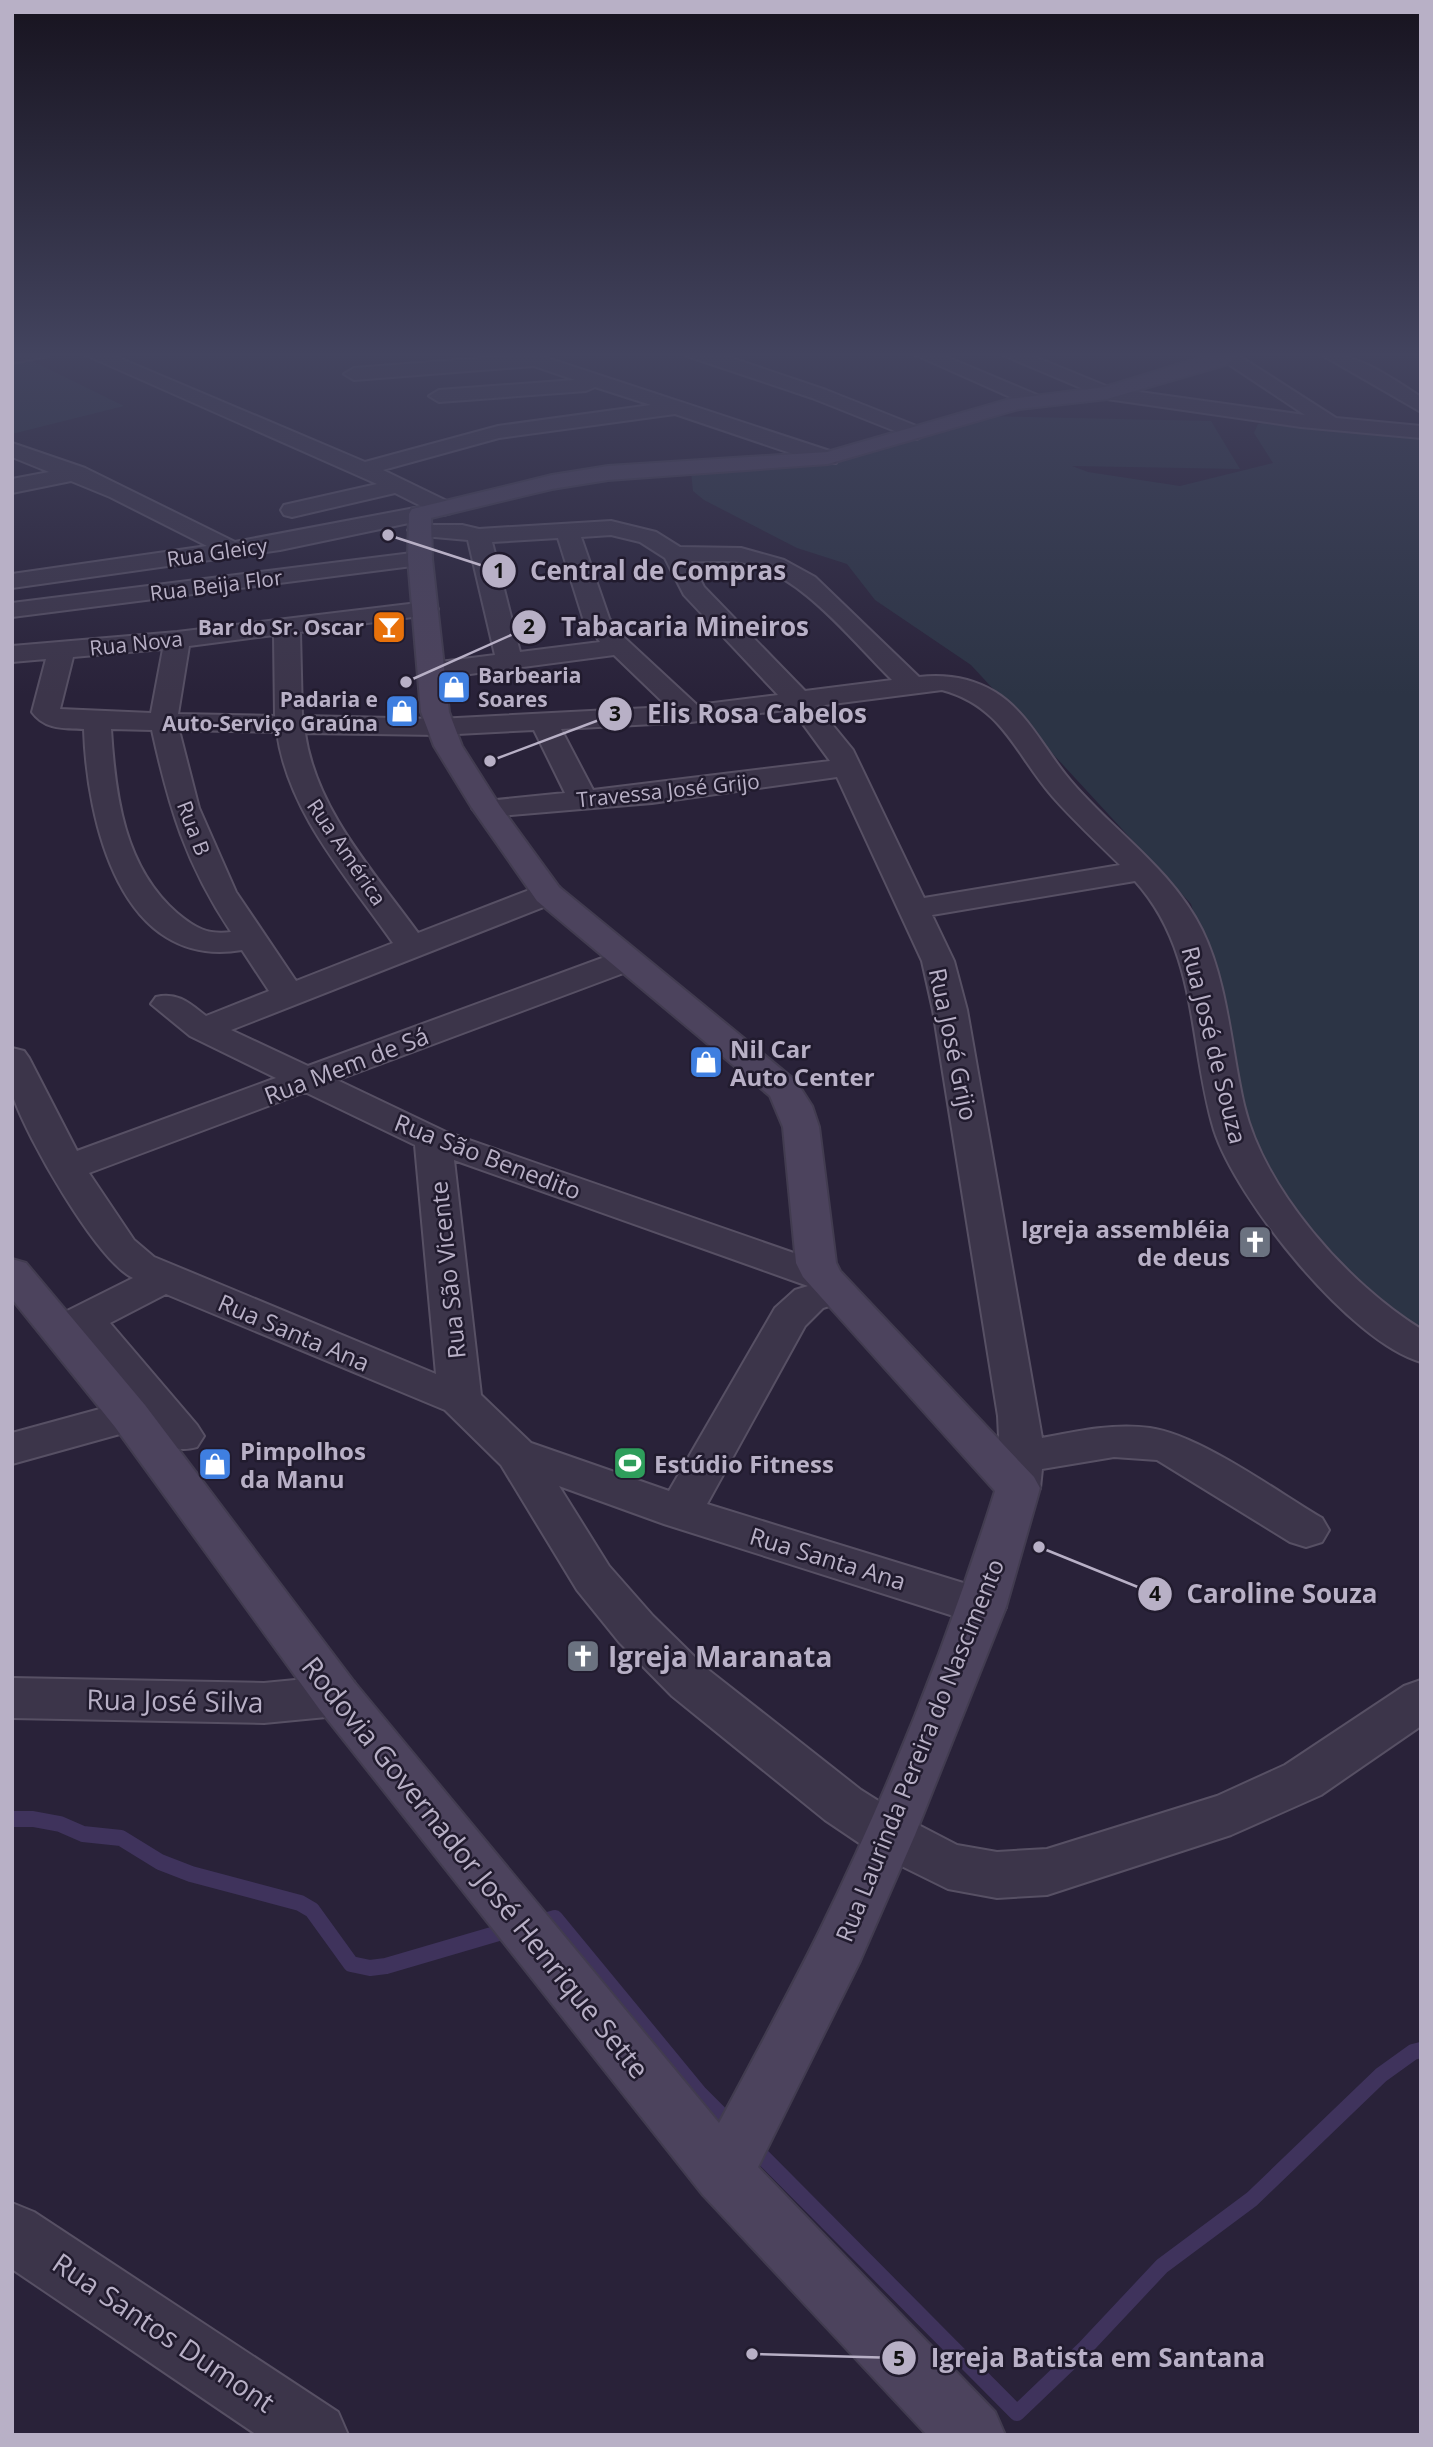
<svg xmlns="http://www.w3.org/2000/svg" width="1433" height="2447" font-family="'Open Sans',sans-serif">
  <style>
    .green { fill: #2c3445 }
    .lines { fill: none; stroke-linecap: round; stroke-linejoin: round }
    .stream { stroke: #3f335c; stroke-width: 16 }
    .street-casing { stroke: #575064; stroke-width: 4 }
    .secondary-casing { stroke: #423c50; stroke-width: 4 }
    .street { fill: #3c354a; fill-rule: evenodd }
    .secondary { fill: #4c435d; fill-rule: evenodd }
    .labels { text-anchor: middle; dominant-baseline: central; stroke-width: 5; stroke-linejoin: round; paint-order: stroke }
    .far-street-label { font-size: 21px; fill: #b8b0c6; stroke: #211b2e }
    .far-poi-label { font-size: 21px; font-weight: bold; fill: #b8b0c6; stroke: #211b2e; text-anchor: end }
    .street-label { font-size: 24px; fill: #b8b0c6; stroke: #211b2e }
    .poi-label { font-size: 24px; font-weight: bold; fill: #b8b0c6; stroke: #211b2e; text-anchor: start }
    .near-poi-label { font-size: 28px; font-weight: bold; fill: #b8b0c6; stroke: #211b2e; text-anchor: start }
    .near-street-label { font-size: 28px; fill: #b8b0c6; stroke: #211b2e }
    .leader { fill: none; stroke: #b8b0c6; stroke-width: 2.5 }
    .callout-dot { fill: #b8b0c6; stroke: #211b2e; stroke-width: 2.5 }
    .mark-label { font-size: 21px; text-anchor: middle; font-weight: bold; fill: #111 }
    .callout-label { font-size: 26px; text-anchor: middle; font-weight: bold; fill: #b8b0c6; stroke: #211b2e; stroke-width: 5; stroke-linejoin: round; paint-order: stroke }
  </style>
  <rect width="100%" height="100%" fill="#292239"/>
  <g class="green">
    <polygon points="24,357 124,406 12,434 12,360"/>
    <polygon points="984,416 1211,421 1240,469 1072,466 1088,472 1180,486 1273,463 1254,433 1258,424 1270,421 1421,433 1421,1332 1303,1234 1262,1172 1245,1112 1235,1049 1191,904 971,665 875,600 847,564 797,548 704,500 693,491 691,472 859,455 984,419"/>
  </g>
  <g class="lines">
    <g class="stream">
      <polyline points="12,1819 33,1819 60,1824 83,1834 121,1838 160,1862 191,1874 300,1903 312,1910 351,1964 370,1968 386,1966 509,1930"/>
      <polyline points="538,1923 555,1918 700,2094 731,2125"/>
      <polyline points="754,2148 1017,2413 1085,2348 1162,2266 1252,2199 1381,2075 1413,2052 1421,2050"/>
    </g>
    <g class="street-casing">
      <g id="street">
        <polygon points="12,352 50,352 48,356 12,363"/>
        <polygon points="79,352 105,352 365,462 498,426 651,405 595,387 586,391 439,402 429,396 439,390 575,380 534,366 354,380 344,374 354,368 535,354 836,453 839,458 836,463 820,463 675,414 499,438 383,470 451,503 454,508 451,513 443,515 428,509 431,514 428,519 280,550 12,588 12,574 207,546 110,497 71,481 12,493 12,479 49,472 12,457 12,443 85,468 235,542 420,507 427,509 395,493 292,517 284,515 281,510 284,505 377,484"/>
        <polygon points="685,352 714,352 826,390 924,429 927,433 917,439 910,437 812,398 687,356"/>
        <polygon points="909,352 935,352 1042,397 1045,401 1035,407 1028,405"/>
        <polygon points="996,352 1023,352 1111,388 1305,415 1218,357 1221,353 1233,352 1336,418 1421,426 1421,438 1301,427 1107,399"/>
        <path d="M1317 352C1355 352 1389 376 1421 397V412Z"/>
        <path d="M611 521 656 532 680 547 741 548 784 560 815 577 919 677C945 674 972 678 995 692 1028 712 1045 751 1070 780 1113 831 1172 869 1202 930 1228 983 1231 1049 1244 1105 1264 1190 1348 1284 1421 1329V1362C1350 1342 1236 1199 1214 1130 1188 1043 1199 952 1135 881L932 915 954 961 967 1010 1042 1438C1077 1431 1114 1423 1150 1428 1200 1435 1276 1491 1322 1518L1329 1530 1322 1542 1306 1547 1290 1542 1157 1460 1114 1457 1042 1469 1040 1488 1034 1499 1018 1504 1002 1499 996 1488 1000 1458 998 1416 933 1010 922 961 837 777 652 803 487 817 477 814 472 808 477 802 565 793 534 730 438 735 305 733C316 810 374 872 418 933L537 887 548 885 559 887 564 894 559 901 231 1030 308 1066 613 954 625 951 637 954 641 961 637 968 337 1080 446 1132 837 1268 843 1277 841 1280 848 1282 854 1291 848 1300 823 1308 805 1326 707 1504 999 1594 1006 1607 999 1620 982 1625 664 1524 559 1486 609 1566 653 1616 706 1668 861 1790 907 1819 957 1845 997 1852 1047 1849 1217 1796 1285 1765 1404 1686 1421 1680V1726L1321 1795 1231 1835 1047 1895 997 1898 948 1889 871 1851 825 1820 672 1696 619 1642 577 1590 501 1465 445 1410 166 1294 110 1323 197 1425 204 1436 197 1447C171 1454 163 1442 147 1423L145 1427 12 1464V1433L129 1401 78 1339 61 1345 47 1341 41 1331 47 1321 133 1278C96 1260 26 1136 13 1096 9 1082 12 1062 12 1048L24 1051 29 1058 77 1151 276 1078 190 1036 151 1004 156 997C178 992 189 1003 206 1016L269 991 242 950C120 971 87 820 84 729 64 728 45 730 32 712L46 659 12 662V646L177 632 426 602 435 604 438 609 435 614 300 632 302 716 438 719 668 707 614 655 432 679 423 677 419 671 423 665 432 663 495 655 468 540 412 535 408 530 412 525H462L479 529ZM611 535 640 542 665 558 684 595 778 695 697 705 616 630 609 618 581 537ZM558 538 583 618 600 642 520 652 492 542ZM691 561C706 562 724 560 740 562 799 571 851 640 892 680L805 691 704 587ZM274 635 275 716 178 714 189 646ZM163 649 151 713 60 709 73 657ZM942 690C1002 706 1015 753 1052 796 1073 820 1097 842 1120 865L924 898 853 750 817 706ZM792 709 830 761 593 790 561 729 691 722ZM111 729 152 730C169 808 186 864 231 932 207 935 195 928 177 913 124 867 115 795 111 729ZM179 730 277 732C288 813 348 878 393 943L296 981 236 892 199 808ZM305 1092 415 1145 436 1374 154 1257 134 1240 89 1173ZM454 1160 808 1286 795 1290 775 1308 669 1491 531 1443 481 1395Z"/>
        <polygon points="420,552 428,554 432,559 428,564 12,617 12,603"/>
        <polygon points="337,1676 354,1682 361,1696 354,1710 337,1716 264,1723 12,1718 12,1678 264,1683"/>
        <polygon points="12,2203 34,2212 338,2412 348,2435 257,2435 12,2269"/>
      </g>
    </g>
    <g class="secondary-casing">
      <path id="secondary" d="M1219 352H1240L1228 364 1107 399 1019 409 828 464 608 480 552 489 431 518 432 559 449 712 462 746 500 806 559 887 796 1081 812 1106 819 1127 836 1263 840 1271 1034 1477 1040 1488 1006 1607 915 1835 860 1961 758 2167 995 2412 1005 2435H927L703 2195 320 1710 115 1427 12 1299V1259L26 1263 145 1405 354 1682 719 2123C753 2059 788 1995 820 1930 889 1789 948 1641 995 1491L803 1277 796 1263 783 1127 770 1096 537 901 472 808 434 746 421 712 408 559 409 514 412 509 552 475 608 466 827 452 1010 399 1105 387Z"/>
    </g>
    <use href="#street" class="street"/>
    <use href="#secondary" class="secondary"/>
  </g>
  <linearGradient id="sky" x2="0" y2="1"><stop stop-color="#17131f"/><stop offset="0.51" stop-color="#43445f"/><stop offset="1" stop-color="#43445f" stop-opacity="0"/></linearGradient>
  <rect width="1433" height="695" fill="url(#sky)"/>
  <defs>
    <g id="bar-square" transform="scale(1.75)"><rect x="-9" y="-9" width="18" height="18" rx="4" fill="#e8710a" stroke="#211b2e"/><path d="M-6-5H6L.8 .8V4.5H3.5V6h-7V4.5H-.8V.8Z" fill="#fff"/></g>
    <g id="shop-square" transform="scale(1.75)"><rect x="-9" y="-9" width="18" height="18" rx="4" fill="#3f7fe0" stroke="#211b2e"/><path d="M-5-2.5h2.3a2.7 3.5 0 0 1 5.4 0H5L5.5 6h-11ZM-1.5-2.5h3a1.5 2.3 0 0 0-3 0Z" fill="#fff"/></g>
    <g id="church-square" transform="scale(1.75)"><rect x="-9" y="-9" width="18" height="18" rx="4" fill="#6b7280" stroke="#211b2e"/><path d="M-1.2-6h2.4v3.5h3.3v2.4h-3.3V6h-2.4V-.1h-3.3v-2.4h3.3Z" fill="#fff"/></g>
    <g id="stadium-square" transform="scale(1.75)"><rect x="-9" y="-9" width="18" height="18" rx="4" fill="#2e9e5b" stroke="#211b2e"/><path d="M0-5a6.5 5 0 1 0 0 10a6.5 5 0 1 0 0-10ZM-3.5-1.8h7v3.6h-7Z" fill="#fff"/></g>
  </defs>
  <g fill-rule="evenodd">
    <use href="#bar-square" x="389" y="627"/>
    <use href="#shop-square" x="454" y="687"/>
    <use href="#shop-square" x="402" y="711"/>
    <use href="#shop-square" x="706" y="1062"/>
    <use href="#church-square" x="1255" y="1242"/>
    <use href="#stadium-square" x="630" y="1463"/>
    <use href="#shop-square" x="215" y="1464"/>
    <use href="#church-square" x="583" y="1656"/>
  </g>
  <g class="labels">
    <g class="far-street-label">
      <text transform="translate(217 552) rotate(-8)">Rua Gleicy</text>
      <text transform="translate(216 585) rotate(-7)">Rua Beija Flor</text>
      <text transform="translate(136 643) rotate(-6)">Rua Nova</text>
      <text transform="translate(668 790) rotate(-6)">Travessa José Grijo</text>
      <text transform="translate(194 828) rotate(69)">Rua B</text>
      <text transform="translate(347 852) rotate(56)">Rua América</text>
    </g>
    <g class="far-poi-label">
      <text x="364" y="627">Bar do Sr. Oscar</text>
      <text x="478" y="675" text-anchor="start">Barbearia<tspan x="478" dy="24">Soares</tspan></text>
      <text x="378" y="699">Padaria e<tspan x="378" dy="24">Auto-Serviço Graúna</tspan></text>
    </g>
    <g class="street-label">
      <text transform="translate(954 1044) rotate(78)">Rua José Grijo</text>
      <text transform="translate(1215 1045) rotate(76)">Rua José de Souza</text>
      <text transform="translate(346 1065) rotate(-21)">Rua Mem de Sá</text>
      <text transform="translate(488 1156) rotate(21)">Rua São Benedito</text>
      <text transform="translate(447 1270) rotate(-96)">Rua São Vicente</text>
      <text transform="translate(294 1332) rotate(23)">Rua Santa Ana</text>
      <text transform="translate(828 1558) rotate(17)">Rua Santa Ana</text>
      <text transform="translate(919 1750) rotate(-68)">Rua Laurinda Pereira do Nascimento</text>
    </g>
    <g class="poi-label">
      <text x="730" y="1048">Nil Car<tspan x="730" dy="28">Auto Center</tspan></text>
      <text x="1230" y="1228" text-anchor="end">Igreja assembléia<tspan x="1230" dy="28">de deus</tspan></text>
      <text x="240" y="1450">Pimpolhos<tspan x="240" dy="28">da Manu</tspan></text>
      <text x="654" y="1463">Estúdio Fitness</text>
    </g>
    <g class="near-poi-label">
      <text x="608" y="1656">Igreja Maranata</text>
    </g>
    <g class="near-street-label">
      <text transform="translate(175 1700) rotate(1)">Rua José Silva</text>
      <text transform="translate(476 1867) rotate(51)">Rodovia Governador José Henrique Sette</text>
      <text transform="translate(164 2332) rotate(34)">Rua Santos Dumont</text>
    </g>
  </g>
  <path class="leader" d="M388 535L499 571M406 682L529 627M490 761L615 714M1039 1547L1155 1594M752 2354L899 2358"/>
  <g class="callout-dot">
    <circle cx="388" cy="535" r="7"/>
    <circle cx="406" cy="682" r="7"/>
    <circle cx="490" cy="761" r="7"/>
    <circle cx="1039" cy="1547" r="7"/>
    <circle cx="752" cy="2354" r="7"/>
    <circle cx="499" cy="571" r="18"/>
    <circle cx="529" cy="627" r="18"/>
    <circle cx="615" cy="714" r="18"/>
    <circle cx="1155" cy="1594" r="18"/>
    <circle cx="899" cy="2358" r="18"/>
  </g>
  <g class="mark-label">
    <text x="499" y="578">1</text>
    <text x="529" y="634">2</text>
    <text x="615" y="721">3</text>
    <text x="1155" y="1601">4</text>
    <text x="899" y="2366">5</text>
  </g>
  <g class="callout-label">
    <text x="658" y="580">Central de Compras</text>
    <text x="685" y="636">Tabacaria Mineiros</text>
    <text x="757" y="723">Elis Rosa Cabelos</text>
    <text x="1282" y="1603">Caroline Souza</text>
    <text x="1098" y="2367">Igreja Batista em Santana</text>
  </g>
  <rect width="1433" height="2447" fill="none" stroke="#b8b0c6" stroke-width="28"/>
</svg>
